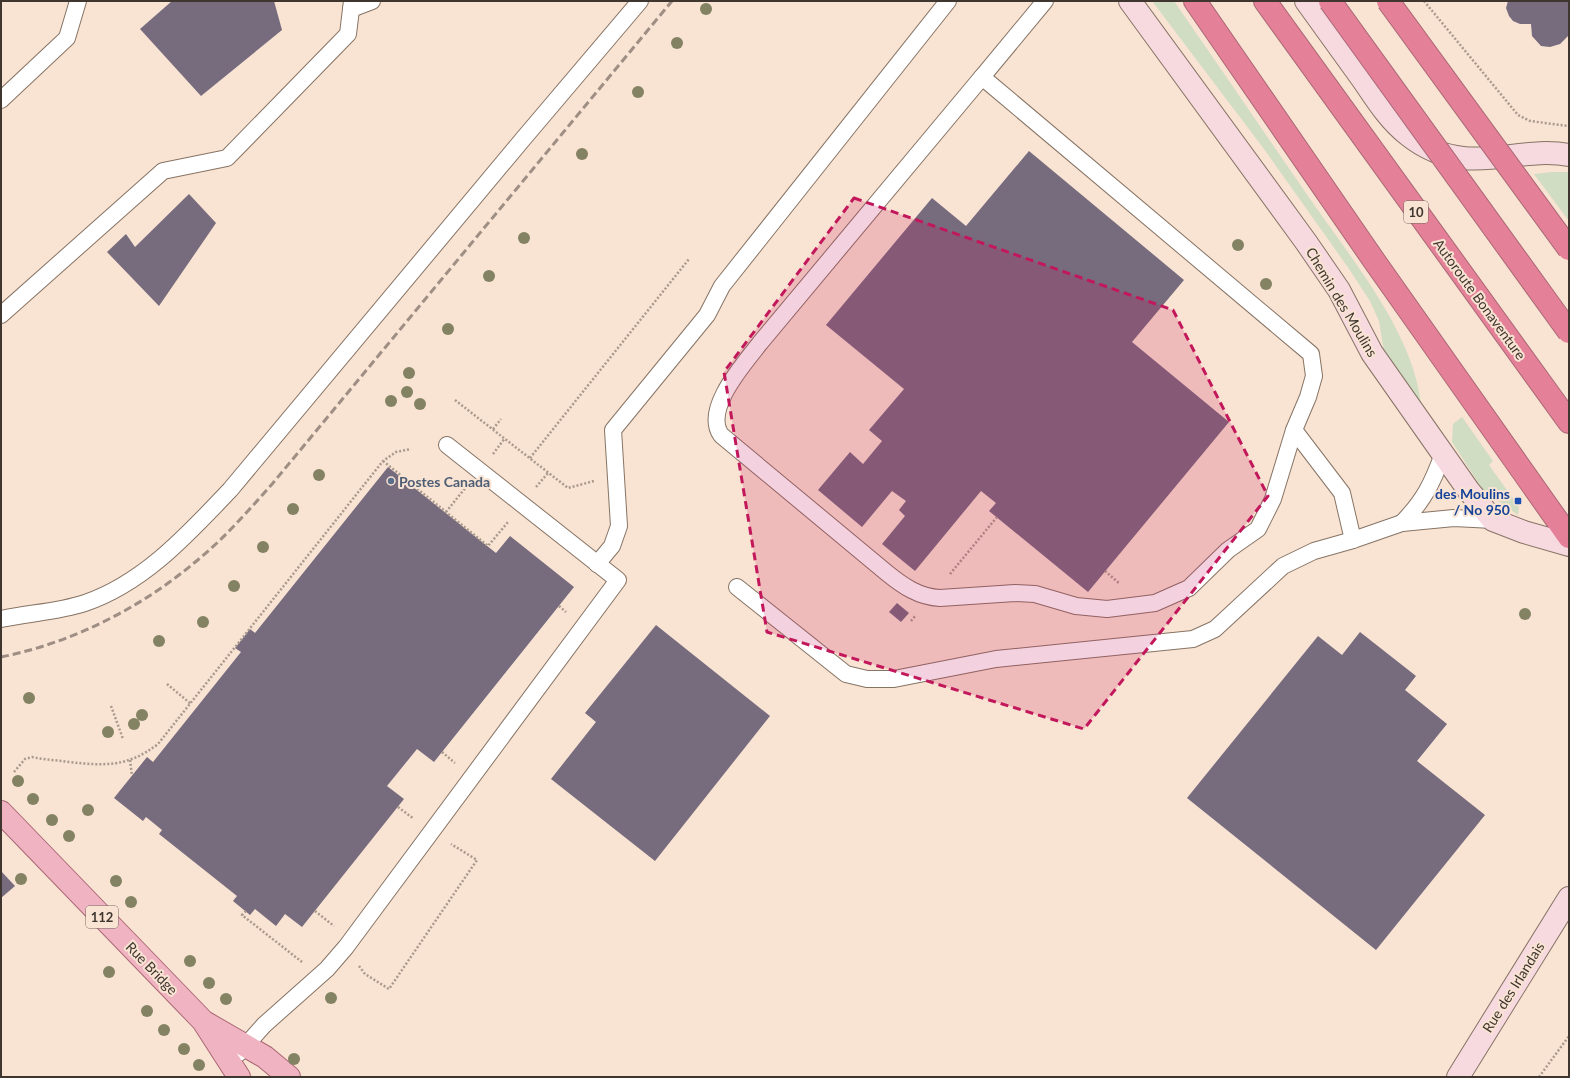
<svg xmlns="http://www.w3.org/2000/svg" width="1570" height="1078" font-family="Lato,sans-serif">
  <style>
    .green { fill: #d0ddc2 }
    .building { fill: #776b7e }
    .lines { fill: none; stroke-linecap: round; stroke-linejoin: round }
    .lane-casing { stroke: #867465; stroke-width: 18 }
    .secondary-casing { stroke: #867465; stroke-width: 24 }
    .primary-casing { stroke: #aa6774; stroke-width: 24 }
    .highway-casing { stroke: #aa6774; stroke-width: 24 }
    .path { stroke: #a9998d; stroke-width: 2.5; stroke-dasharray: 2 2; stroke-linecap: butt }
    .lane { stroke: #fff; stroke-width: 16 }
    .secondary { stroke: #f7d9e0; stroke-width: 22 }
    .primary { stroke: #efb3c2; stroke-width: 22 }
    .highway { stroke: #e48199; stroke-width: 22 }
    .rail { stroke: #9e8e83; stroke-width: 3; stroke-dasharray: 8 4; stroke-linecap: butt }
    .highway-bridge-casing { stroke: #aa6774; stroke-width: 24; stroke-linecap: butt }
    .highway-bridge { stroke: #e48199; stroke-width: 22 }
    .tree { fill: #838263 }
    .marked { fill: #c2185b; fill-opacity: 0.2; stroke: #c2185b; stroke-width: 3; stroke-dasharray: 8 5; stroke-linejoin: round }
    .service-dot { fill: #5c6f8a; stroke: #f9e3d3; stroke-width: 1.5 }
    .transit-dot { fill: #1a4fb4; stroke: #f9e3d3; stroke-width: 1.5 }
    .labels { text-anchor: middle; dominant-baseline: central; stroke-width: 4; stroke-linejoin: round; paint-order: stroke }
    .shield { fill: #f9e3d3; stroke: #766a60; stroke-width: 1 }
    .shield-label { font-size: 13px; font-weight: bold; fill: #3e362f }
    .street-label { font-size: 14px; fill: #3e362f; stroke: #f9e3d3 }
    .service-label { font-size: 14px; font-weight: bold; fill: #4e5e75; stroke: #f9e3d3; text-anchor: start }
    .transit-label { font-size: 14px; font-weight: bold; fill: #164399; stroke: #f9e3d3; text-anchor: end }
  </style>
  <rect width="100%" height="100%" fill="#f9e3d3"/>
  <g class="green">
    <path d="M1152 1H1174C1219 66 1263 131 1308 196 1349 256 1413 331 1421 404L1384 351 1379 321 1370 301 1347 266 1264 149Z"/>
    <polygon points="1552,172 1569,172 1569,221 1534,174"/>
    <polygon points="1462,417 1493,461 1489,465 1519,507 1518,515 1483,490 1452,442 1453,424"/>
  </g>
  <g class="building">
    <polygon points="172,1 274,1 282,30 201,96 140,29"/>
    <polygon points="1508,1 1569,1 1569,35 1560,44 1550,47 1541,46 1532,36 1531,24 1520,24 1513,21 1509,16 1506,8"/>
    <polygon points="1029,151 1184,280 1132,342 1229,422 1088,592 989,511 996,503 981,491 915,571 882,544 905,516 899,510 906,501 892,491 862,527 818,490 850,452 863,464 882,441 869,430 904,389 826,325 932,198 966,226"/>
    <polygon points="189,194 216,223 159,306 107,252 126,234 135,247"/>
    <polygon points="388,467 496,553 510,536 574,587 434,762 417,749 387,786 404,799 302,927 285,914 276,926 255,909 250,915 233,901 237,896 159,834 162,830 146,817 143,821 114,798 147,757 153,762 241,652 235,648 250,629 255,633"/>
    <polygon points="897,603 909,613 901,622 889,612"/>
    <polygon points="656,625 770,716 655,861 551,779 596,722 585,713"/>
    <polygon points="1360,632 1416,676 1405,690 1447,724 1417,761 1485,815 1376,950 1187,798 1318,636 1342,655"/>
    <polygon points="1,871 15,886 1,898"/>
  </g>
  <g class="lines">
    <g class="lane-casing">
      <g id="lane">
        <polyline points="351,9 372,1"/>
        <path d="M982 77 1311 354 1314 376 1308 397 1294 430 1273 499 1258 529 1228 550 1189 588 1155 603 1107 609 1076 606 1035 594 1015 593 940 598C919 597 903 586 887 573L721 435C703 409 744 364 760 343Z"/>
        <polyline points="982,77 1045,1"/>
        <polyline points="1,100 67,38 78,1"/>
        <polyline points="1,315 163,171 227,158 348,34 352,1"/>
        <polyline points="1294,430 1342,493 1353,540"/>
        <path d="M1402 523C1424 500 1432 484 1443 454"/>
        <polyline points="597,564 612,546 619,526 613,430 707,315 722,286 948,1"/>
        <polyline points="737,587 846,674 867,679 894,679 996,659 1193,639 1215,629 1283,566 1314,551 1353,540 1402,523 1454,518 1493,520"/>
        <path d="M1 619C28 613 58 612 85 603 144 583 188 534 230 490L523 139 640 1"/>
        <polyline points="239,1053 264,1025 327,969 346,947 618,580 447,445"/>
      </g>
    </g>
    <g class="secondary-casing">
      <g id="secondary">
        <polyline points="1130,1 1306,242 1339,290 1372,353 1469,491 1493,520 1524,532 1569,545"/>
        <path d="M1306 1C1325 27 1344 54 1363 80 1376 99 1389 120 1407 134 1423 147 1443 156 1463 158 1498 162 1533 148 1569 155"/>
        <polyline points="1458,1077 1569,898"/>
      </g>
    </g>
    <g class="primary-casing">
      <g id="primary">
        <polyline points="1,812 203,1021 239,1077"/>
        <polyline points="206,1023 265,1057 289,1077"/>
      </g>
    </g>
    <g class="highway-casing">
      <g id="highway">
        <polyline points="1195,1 1375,262 1569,537"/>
        <polyline points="1265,1 1569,422"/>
      </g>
    </g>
    <g class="path">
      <polyline points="1424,1 1518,115 1530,121 1569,126"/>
      <polyline points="455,400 568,488 594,481"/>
      <polyline points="493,429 501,419"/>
      <polyline points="493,454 505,438"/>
      <polyline points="530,458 689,259"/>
      <polyline points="383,461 488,546 508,522"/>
      <polyline points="536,487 548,473"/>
      <polyline points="446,512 466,487"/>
      <polyline points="1105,571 1120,584"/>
      <polyline points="950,574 997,517"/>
      <polyline points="559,606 566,612"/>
      <polyline points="911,621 916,615"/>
      <polyline points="167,684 191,704"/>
      <polyline points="111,706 123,739"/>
      <polyline points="442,752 455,763"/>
      <polyline points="130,760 132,776"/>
      <path d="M14 772 25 759 32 757C45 760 57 760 69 762 105 766 128 767 158 744L383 461 396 452 411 449"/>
      <polyline points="398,807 414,819"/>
      <polyline points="246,911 242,915 302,962"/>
      <polyline points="315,911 334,926"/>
      <polyline points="359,966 365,974 389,989 477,860 451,844"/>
      <polyline points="1539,1077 1569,1036"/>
    </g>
    <use href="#lane" class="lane"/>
    <use href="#secondary" class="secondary"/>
    <use href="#primary" class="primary"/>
    <use href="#highway" class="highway"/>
    <path class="rail" d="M1 657C71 643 139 609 194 563 223 540 248 511 273 483L672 1"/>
    <g class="highway-bridge-casing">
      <g id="highway-bridge">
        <polyline points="1330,1 1569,332"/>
        <polyline points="1388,1 1569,249"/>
      </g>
    </g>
    <use href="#highway-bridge" class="highway-bridge"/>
  </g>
  <g class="tree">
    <circle cx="706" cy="9" r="6"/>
    <circle cx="677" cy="43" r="6"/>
    <circle cx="638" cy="92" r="6"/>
    <circle cx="582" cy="154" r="6"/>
    <circle cx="524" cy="238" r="6"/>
    <circle cx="1238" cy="245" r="6"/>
    <circle cx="489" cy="276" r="6"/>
    <circle cx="1266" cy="284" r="6"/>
    <circle cx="448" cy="329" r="6"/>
    <circle cx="409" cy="373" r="6"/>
    <circle cx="407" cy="392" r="6"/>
    <circle cx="391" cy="401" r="6"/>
    <circle cx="420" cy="404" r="6"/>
    <circle cx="319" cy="475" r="6"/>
    <circle cx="293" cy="509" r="6"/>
    <circle cx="263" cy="547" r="6"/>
    <circle cx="234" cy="586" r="6"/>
    <circle cx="1525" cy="614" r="6"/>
    <circle cx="203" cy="622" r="6"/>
    <circle cx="159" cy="641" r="6"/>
    <circle cx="29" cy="698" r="6"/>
    <circle cx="142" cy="715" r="6"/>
    <circle cx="134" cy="724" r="6"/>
    <circle cx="108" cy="732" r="6"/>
    <circle cx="18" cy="781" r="6"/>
    <circle cx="33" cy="799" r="6"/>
    <circle cx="88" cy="810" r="6"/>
    <circle cx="52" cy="820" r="6"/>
    <circle cx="69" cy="836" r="6"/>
    <circle cx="21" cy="879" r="6"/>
    <circle cx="116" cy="881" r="6"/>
    <circle cx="131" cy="902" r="6"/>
    <circle cx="190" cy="961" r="6"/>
    <circle cx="109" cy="972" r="6"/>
    <circle cx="209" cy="983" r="6"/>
    <circle cx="331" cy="998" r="6"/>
    <circle cx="226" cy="999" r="6"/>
    <circle cx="147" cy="1011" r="6"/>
    <circle cx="164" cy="1030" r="6"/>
    <circle cx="184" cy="1049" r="6"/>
    <circle cx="294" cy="1059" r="6"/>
    <circle cx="199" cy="1065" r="6"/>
  </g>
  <path class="marked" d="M854 198 1173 310 1268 496 1084 729 767 632 724 372Z"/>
  <circle class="service-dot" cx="391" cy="481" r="4"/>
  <rect class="transit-dot" x="1514" y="497" width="8" height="8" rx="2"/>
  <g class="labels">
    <g class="shield">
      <rect x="1404" y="201" width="24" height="22" rx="3"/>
      <rect x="86" y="906" width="32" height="22" rx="3"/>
    </g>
    <g class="shield-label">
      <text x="1416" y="212">10</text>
      <text x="102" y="917">112</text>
    </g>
    <g class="street-label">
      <text transform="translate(1480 299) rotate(54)">Autoroute Bonaventure</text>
      <text transform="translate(1342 302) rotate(59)">Chemin des Moulins</text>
      <text transform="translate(152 968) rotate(46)">Rue Bridge</text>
      <text transform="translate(1513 987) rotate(-58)">Rue des Irlandais</text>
    </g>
    <g class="service-label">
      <text x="399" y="481">Postes Canada</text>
    </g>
    <g class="transit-label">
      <text x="1510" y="493">des Moulins<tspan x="1510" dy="16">/ No 950</tspan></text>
    </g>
  </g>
  <rect width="1570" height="1078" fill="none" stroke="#3e362f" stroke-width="4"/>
</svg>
